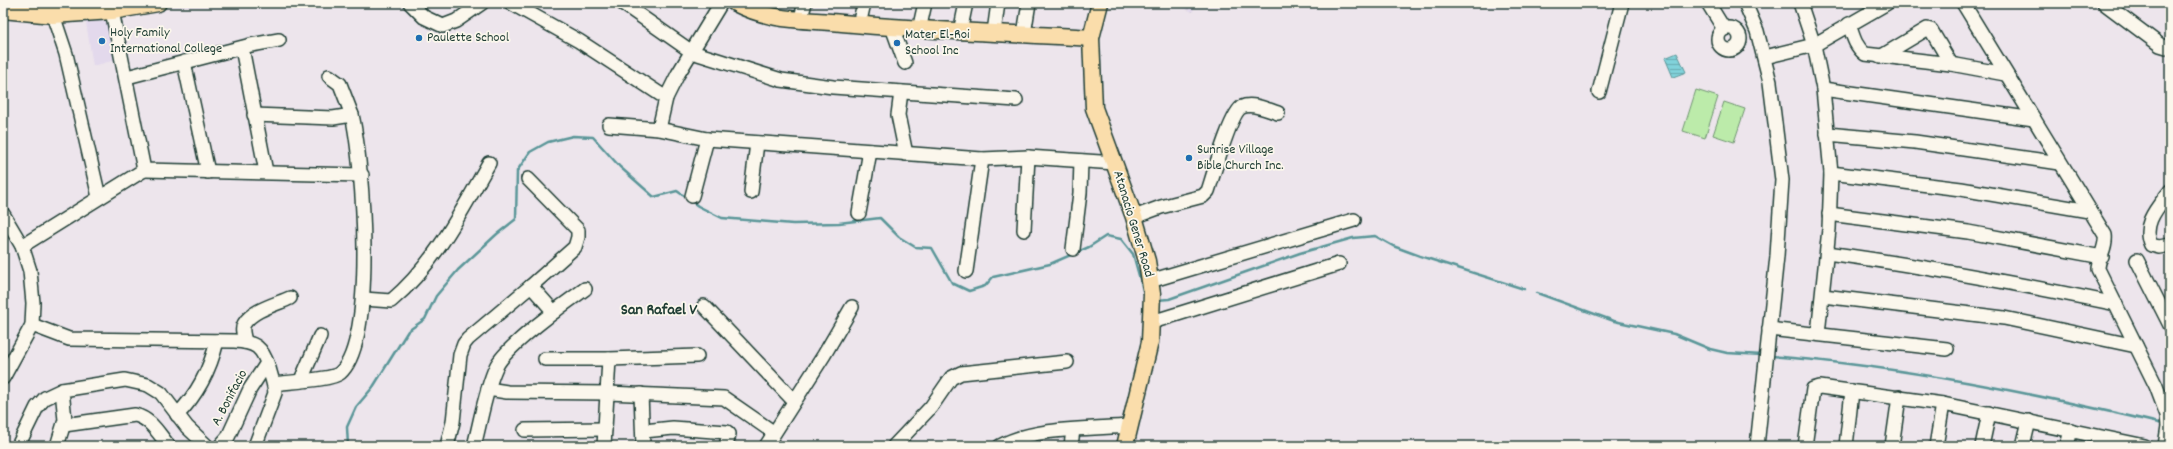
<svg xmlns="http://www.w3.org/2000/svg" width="2173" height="449" font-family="Dekko,sans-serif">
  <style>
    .built { fill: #e3d9ec }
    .industrial { fill: url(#industrial-grid) }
    .park { fill: #bcebaa; stroke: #6e946f }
    .water { fill: url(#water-rules); stroke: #5a9698 }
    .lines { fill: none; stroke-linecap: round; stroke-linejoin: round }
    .stream { stroke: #5a9698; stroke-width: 2.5 }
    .minor-casing { stroke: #1f3d34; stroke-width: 16 }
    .major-casing { stroke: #1f3d34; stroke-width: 19 }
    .minor { stroke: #fbf7ec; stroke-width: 13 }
    .major { stroke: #faddab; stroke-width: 16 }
    .poi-dot { fill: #1f6fb2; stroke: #fbf7ec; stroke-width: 1.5 }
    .labels { text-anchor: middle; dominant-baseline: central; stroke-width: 3.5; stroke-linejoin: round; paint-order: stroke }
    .poi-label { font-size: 14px; fill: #1f3d34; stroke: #fbf7ec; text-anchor: start }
    .street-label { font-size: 14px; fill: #1f3d34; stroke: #fbf7ec }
    .quarter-label { font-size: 16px; font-weight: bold; fill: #1f3d34; stroke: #fbf7ec }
  </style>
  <defs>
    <pattern id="industrial-grid" width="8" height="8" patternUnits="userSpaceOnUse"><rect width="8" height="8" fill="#e3d9ec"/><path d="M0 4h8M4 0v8" fill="none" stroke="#c2bbcb"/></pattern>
    <pattern id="water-rules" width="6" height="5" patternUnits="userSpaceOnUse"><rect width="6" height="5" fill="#81d2da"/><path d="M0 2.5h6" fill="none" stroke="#69acb2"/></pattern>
  </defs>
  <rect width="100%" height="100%" fill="#ede5ec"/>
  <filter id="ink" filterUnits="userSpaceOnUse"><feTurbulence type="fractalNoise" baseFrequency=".025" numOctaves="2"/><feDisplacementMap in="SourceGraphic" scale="8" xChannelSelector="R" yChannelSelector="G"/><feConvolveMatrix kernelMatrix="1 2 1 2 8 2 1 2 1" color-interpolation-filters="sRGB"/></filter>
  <g filter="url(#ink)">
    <polygon class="built" points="111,21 119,59 93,66 86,22"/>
    <polygon class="industrial" points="1170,3 1195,3 1193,12"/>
    <g class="park">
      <polygon points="1696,90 1718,97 1705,138 1683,131"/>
      <polygon points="1724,102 1745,109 1734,142 1713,135"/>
    </g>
    <polygon class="water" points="1677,53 1686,72 1673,77 1665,58"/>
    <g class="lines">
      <g class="stream">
        <polyline points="1537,293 1614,321 1674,334 1710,349 1727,353 1762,355"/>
        <polyline points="1157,300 1169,299 1300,253 1353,238 1375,236 1393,246 1420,256 1524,289"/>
        <path d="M1771 356C1903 366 2035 394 2163 424"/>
        <polyline points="348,446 347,427 356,407 373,387 408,331 425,319 436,296 458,270 497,234 516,219 517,171 530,152 548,142 573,136 593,137 620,167 654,197 677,191 698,206 722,218 793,224 839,223 880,218 899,237 915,247 932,248 952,283 969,291 985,286 993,277 1050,264 1089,247 1106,236 1121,239 1133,254 1143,290"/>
      </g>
      <g class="minor-casing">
        <g id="minor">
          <polyline points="410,3 424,17 443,26 456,21 482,3"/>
          <polyline points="511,3 579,41 666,98"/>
          <polyline points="622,3 692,52 781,80 833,87 1016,100"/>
          <polyline points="721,3 678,74 666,98 659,129 707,139 982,159 1028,157 1115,163"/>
          <polyline points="1708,3 1724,29"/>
          <polyline points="1745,3 1757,31 1770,82 1782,180 1777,256 1757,446"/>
          <polyline points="1800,3 1814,45 1823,89 1831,173 1829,229 1818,334"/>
          <path d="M1963 3 2105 235C2107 248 2098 257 2098 269L2156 386 2167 415 2168 426 2165 446"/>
          <polyline points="2104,3 2160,45 2170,48"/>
          <polyline points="112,11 144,170 362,175"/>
          <polyline points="53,15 66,54 99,197"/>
          <polyline points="800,21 805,3"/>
          <path d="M1849 24C1853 36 1855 46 1865 54L1951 64 2005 74"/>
          <polyline points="859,25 864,3"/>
          <polyline points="892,27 905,63"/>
          <circle cx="1729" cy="39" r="11"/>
          <polyline points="919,30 925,3"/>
          <polyline points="960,32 966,3"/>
          <polyline points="994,32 998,3"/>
          <polyline points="1024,34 1029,3"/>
          <polyline points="242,48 266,172"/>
          <polyline points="1765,57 1814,45 1887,3"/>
          <polyline points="1880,57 1927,29 1931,30 1951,64"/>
          <polyline points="184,62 208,172"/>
          <polyline points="329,76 340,84 352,115"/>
          <polyline points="127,77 251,45 279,40"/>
          <polyline points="1823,89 2034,119"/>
          <polyline points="901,92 898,115 906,154"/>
          <polyline points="1599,92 1622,3"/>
          <path d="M254 115 333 118 352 115C363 162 377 341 340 373 332 380 287 382 274 384"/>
          <polyline points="609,125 659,129"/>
          <polyline points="1827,134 1915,142 2060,163"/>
          <polyline points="1831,173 1961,189 2089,211"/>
          <polyline points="528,179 578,230 578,237 575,247 531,286"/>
          <path d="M2170 191C2158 207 2141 224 2151 245L2159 247 2170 245"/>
          <polyline points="751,192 757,143"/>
          <polyline points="692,196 707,139"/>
          <polyline points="859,213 870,151"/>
          <polyline points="3,214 22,246 30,271 33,303 32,325 3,378"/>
          <polyline points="1829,214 1968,232 2102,257"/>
          <path d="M1134 217 1161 207 1203 196 1208 191C1213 176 1231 112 1242 107 1252 102 1268 110 1278 113"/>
          <polyline points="1024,230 1028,157"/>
          <polyline points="22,246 144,170"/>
          <polyline points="1073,249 1080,193 1081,161"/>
          <path d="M1827 253C1924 266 2020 284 2116 304"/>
          <polyline points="2137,260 2170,325"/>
          <polyline points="966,271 982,159"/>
          <polyline points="1150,281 1354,220"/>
          <polyline points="1823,296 2004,318 2136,346"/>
          <path d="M364 299 391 301C435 264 461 212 489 163"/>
          <polyline points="704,306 794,401"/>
          <polyline points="1152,322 1339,264"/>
          <path d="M32 325 69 339 234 341C256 342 262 347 269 368 271 376 274 383 275 393L255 446"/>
          <polyline points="1769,329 1947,349"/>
          <path d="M245 342C244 336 241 329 244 324 252 310 277 304 290 298"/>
          <polyline points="545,359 609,359 604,446"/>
          <polyline points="609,359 697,356"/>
          <polyline points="301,380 320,336"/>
          <polyline points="488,389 507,392 608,393 724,398 773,432"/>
          <polyline points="641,394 643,446"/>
          <path d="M177 415C198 394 210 370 217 341"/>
          <path d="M64 425 135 415C151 419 158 433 168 445"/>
          <polyline points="525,430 605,429"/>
          <polyline points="644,431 673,428 727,432 729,434 726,446"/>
          <polyline points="18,446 37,407 45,398 62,390"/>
          <polyline points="57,446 65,420 62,390 125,380 148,385 161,393 187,427 207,446"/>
          <polyline points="220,446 228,437 250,389 267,363"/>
          <polyline points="447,446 453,422 460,355 464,344 468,339 531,286 554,312"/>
          <path d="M474 446C481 420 485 391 496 367 505 347 565 303 585 289"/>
          <polyline points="766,446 824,355 852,307"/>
          <polyline points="894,446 931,407 951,378 961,373 1067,362"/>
          <path d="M1000 446C1035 427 1089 429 1129 426"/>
          <polyline points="1071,446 1073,430"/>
          <polyline points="1805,446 1813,389 1820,387 1943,404 2145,446"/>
          <polyline points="1846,446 1852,391"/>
          <polyline points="1892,446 1899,397"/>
          <polyline points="1936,446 1943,404"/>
          <polyline points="1982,446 1989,413"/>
          <polyline points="2023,446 2029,421"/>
          <polyline points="2067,446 2071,430"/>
        </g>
      </g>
      <g class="major-casing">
        <g id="major">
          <path d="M735 3C772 22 803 19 842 23 925 31 1008 33 1091 38"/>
          <polyline points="1100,3 1091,38 1094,108 1134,217 1147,261 1152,294 1150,342 1125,446"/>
          <polyline points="3,10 53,15 112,11 158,3"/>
        </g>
      </g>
      <use href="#minor" class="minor"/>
      <use href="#major" class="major"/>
    </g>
  </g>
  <g class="poi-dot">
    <circle cx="419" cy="38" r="4"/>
    <circle cx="102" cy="41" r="4"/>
    <circle cx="897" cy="43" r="4"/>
    <circle cx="1189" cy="158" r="4"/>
  </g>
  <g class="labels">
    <g class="poi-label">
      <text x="110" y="33">Holy Family<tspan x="110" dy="16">International College</tspan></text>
      <text x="905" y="35">Mater El-Roi<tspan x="905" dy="16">School Inc</tspan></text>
      <text x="427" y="38">Paulette School</text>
      <text x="1197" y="150">Sunrise Village<tspan x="1197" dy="16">Bible Church Inc.</tspan></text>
    </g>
    <g class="street-label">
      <text transform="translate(1133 224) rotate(73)">Atanacio Gener Road</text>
      <text transform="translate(230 398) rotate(-62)">A. Bonifacio</text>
    </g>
    <g class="quarter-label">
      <text x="659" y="310">San Rafael V</text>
    </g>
  </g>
  <rect width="2173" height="449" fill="none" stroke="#fbf7ec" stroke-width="16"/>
  <rect x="8" y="8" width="2157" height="433" fill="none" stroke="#1f3d34" stroke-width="1.5" filter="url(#ink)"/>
</svg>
